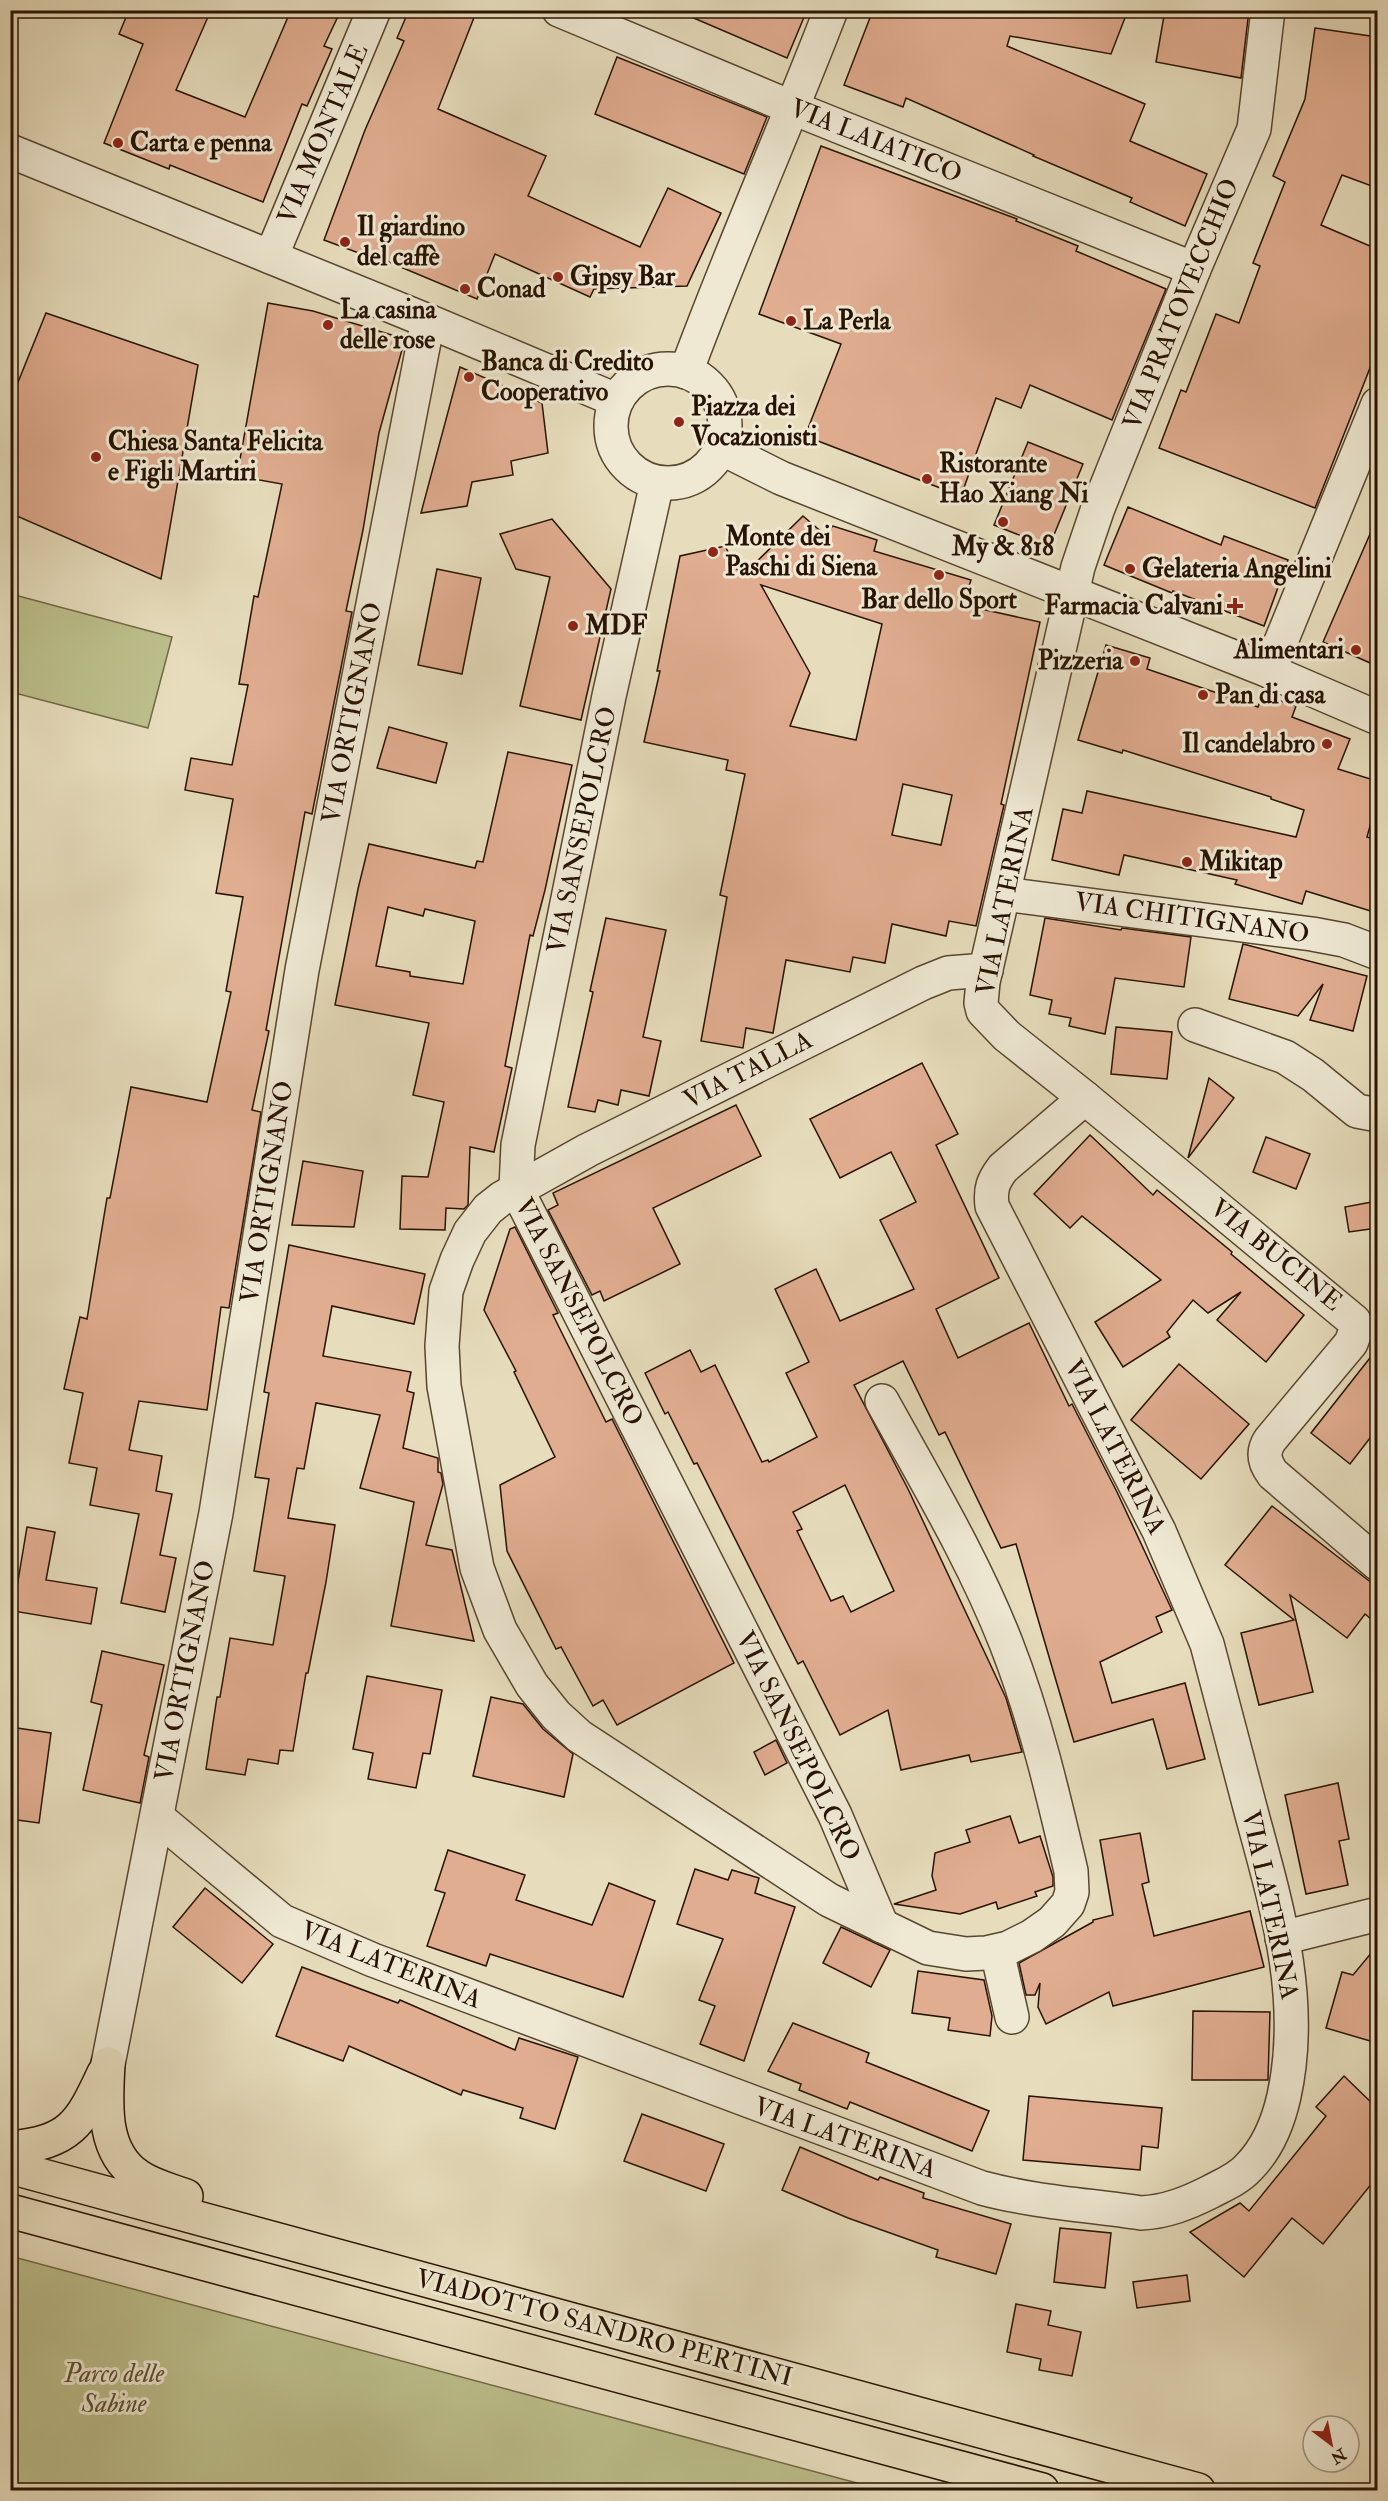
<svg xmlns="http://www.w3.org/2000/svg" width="1388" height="2501" font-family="'IM FELL Double Pica',serif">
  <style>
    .green { fill: #bcbf8c; stroke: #726946; stroke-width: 1.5 }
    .building { fill: #e1ad91; stroke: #281300; stroke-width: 1.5; fill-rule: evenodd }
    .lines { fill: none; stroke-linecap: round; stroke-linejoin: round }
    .minor-casing { stroke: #58462f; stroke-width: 36 }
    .major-casing { stroke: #281300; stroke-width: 36 }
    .minor { stroke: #efe9d4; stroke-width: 33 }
    .major { stroke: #e7ddbd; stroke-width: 33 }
    .poi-dot { fill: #8f2418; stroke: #efe9d4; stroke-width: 2 }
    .labels { text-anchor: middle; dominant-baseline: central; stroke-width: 6; stroke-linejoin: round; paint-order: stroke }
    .street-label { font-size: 26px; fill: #281300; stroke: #efe9d4 }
    .poi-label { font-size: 26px; font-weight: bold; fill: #281300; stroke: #efe9d4; text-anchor: start }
    .park-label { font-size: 26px; font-style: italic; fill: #5c4f31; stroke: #efe9d4 }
  </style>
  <rect width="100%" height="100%" fill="#e7ddbd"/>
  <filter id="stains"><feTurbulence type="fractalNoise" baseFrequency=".00333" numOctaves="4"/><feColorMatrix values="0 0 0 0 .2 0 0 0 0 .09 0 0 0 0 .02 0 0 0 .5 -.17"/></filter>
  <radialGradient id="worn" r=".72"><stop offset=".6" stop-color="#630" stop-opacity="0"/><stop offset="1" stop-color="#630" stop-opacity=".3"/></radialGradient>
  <g class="green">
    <polygon points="11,594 172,637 148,728 11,692"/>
    <polygon points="10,2256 883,2490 11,2490"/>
  </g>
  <g class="building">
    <polygon points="129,10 211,10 176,90 245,117 291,10 341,10 324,46 332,49 307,106 302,104 263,202 170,165 169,169 104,143 143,44 119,34"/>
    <polygon points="409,10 477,10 438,109 546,156 528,196 640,247 668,188 721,213 687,286 594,289 590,297 495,254 477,299 384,260 383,262 324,240 365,130 404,41 397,38"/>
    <polygon points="675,10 807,10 787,58"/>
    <polygon points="873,10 1128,10 1111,54 1010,36 1007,46 1145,104 1130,141 1207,174 1185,226 1130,202 1132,198 1033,156 1034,155 906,98 903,107 844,85"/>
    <polygon points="1165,10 1249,10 1241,78 1156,62"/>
    <polygon points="1315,28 1377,37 1377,188 1342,175 1321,225 1377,249 1377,350 1315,508 1159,448 1181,390 1186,392 1216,314 1239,323 1260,266 1253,263 1285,182 1273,176 1305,99"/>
    <polygon points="617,57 767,117 744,174 595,114"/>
    <polygon points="821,146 1017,219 1016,221 1078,246 1076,251 1166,289 1112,420 1030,385 1021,408 996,398 961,496 805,436 841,344 759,314"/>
    <polygon points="268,303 313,311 405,339 379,433 363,530 346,611 352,612 312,814 305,812 266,1030 269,1031 252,1110 261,1112 229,1308 221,1307 207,1410 139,1401 129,1450 162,1456 156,1491 172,1494 160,1555 176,1558 165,1612 121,1603 139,1514 90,1505 97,1468 69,1463 83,1393 64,1389 80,1317 87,1319 107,1198 110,1198 131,1087 207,1102 231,992 226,991 243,897 216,893 233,799 185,790 191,758 232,765 248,685 239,684 254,596 258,597 282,484 237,476"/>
    <polygon points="46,313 198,365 161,579 10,513 10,402"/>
    <polygon points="460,367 542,403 548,453 511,461 513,475 472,482 467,506 421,513"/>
    <polygon points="1028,442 1083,464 1049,547 994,525"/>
    <polygon points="1128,507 1221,545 1224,536 1288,560 1264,626 1173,591 1172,593 1104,565"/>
    <path d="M803 516 824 534 833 526 877 540 874 551 971 580 963 605 1040 622 1001 804 1004 805 976 926 949 921 946 936 892 924 885 963 853 957 850 972 786 960 773 1033 746 1028 743 1048 701 1041 727 897 720 895 745 774 726 770 728 760 644 742 660 671H657L680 556 725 546 741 577ZM761 585 882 624 856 740 790 726 810 673ZM903 784 952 795 941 845 892 835Z"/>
    <polygon points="1377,518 1377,666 1323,642"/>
    <polygon points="552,519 611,589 581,720 520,706 550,577 516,569 500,534"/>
    <polygon points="437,569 481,578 462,674 418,665"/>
    <polygon points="1106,645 1150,658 1147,669 1258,707 1262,695 1296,706 1292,717 1350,739 1338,769 1377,781 1377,801 1367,837 1377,840 1377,913 1306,891 1302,904 1235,884 1237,880 1124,855 1119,875 1052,860 1063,809 1082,813 1087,791 1296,837 1304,810 1271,799 1271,797 1123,750 1122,753 1078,740"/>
    <polygon points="389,727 447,743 436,783 377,768"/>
    <path d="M508 752 572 765 545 890 533 936 530 935 505 1066 512 1068 494 1152 470 1147 468 1205 464 1209 446 1208 445 1230 400 1229 402 1176 428 1177 444 1102 413 1095 429 1023 335 1005 358 889 369 844 475 868 477 861 483 862ZM388 907 423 916 425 909 475 921 463 984 410 976V972L376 966Z"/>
    <polygon points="606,918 666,930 643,1037 661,1041 649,1096 621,1090 618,1105 598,1100 595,1112 568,1107 593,992 590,991"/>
    <polygon points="1045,918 1121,930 1122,928 1191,937 1184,987 1115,978 1105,1034 1069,1026 1071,1018 1049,1014 1052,1000 1030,995"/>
    <polygon points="1243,944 1367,976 1353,1031 1310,1020 1323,984 1298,1016 1229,999"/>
    <polygon points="1116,1027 1172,1032 1167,1079 1111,1074"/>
    <path d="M922 1063 958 1134 936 1145 999 1278 936 1309 958 1358 1029 1323 1069 1406 1072 1404 1117 1492 1172 1610 1156 1617 1162 1632 1100 1662 1112 1703 1185 1683 1205 1759 1167 1769 1153 1719 1074 1742 1016 1544 1001 1548 945 1432 939 1435 903 1361 854 1385 908 1489 1006 1698 1022 1752 971 1762 969 1755 901 1770 888 1710 840 1735 803 1661 798 1664 697 1463 694 1464 668 1412 665 1414 645 1373 690 1350 701 1372 715 1365 762 1462 768 1460 769 1462 817 1437 786 1373 809 1362 775 1289 816 1269 840 1321 914 1289 880 1220 916 1202 891 1152 840 1178 810 1119ZM845 1485 894 1591 851 1612 843 1596 831 1601 797 1531 802 1529 793 1512Z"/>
    <polygon points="1209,1078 1234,1098 1188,1158"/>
    <polygon points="736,1105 761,1156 653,1208 680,1264 604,1301 600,1291 592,1295 548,1210 558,1205 553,1193"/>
    <polygon points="1090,1135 1153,1195 1157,1190 1232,1252 1231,1254 1304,1315 1266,1362 1217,1320 1241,1292 1208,1313 1193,1300 1167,1332 1170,1337 1123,1367 1095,1322 1161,1280 1082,1216 1070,1228 1034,1194"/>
    <polygon points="1266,1137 1310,1154 1296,1189 1253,1172"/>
    <polygon points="303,1161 363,1171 354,1227 292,1225"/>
    <polygon points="1377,1201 1377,1228 1349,1232 1345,1207"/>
    <polygon points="515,1227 558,1313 553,1315 606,1422 612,1419 734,1663 617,1725 603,1700 593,1706 561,1647 556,1649 507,1551 500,1485 555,1457 514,1372 516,1371 484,1310 510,1229"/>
    <polygon points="289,1245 425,1274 414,1324 332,1306 323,1356 411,1372 407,1391 414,1393 403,1448 438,1458 438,1472 441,1473 443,1484 426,1545 452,1550 474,1641 391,1626 414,1502 360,1488 380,1415 316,1403 304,1469 297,1468 288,1518 335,1525 326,1582 308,1673 306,1673 293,1751 280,1750 278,1764 248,1759 245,1775 206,1769 217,1697 220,1697 230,1638 273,1645 285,1576 254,1571 269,1479 255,1477 269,1393 264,1392"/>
    <polygon points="1377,1349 1377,1429 1350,1464 1311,1433"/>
    <polygon points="1179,1364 1249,1424 1201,1479 1131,1420"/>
    <polygon points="1272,1506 1377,1587 1377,1624 1365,1614 1347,1638 1290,1595 1313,1692 1259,1705 1241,1633 1294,1620 1225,1565"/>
    <polygon points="27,1527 55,1532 46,1580 97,1588 91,1624 13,1611"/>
    <polygon points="102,1651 164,1665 144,1755 149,1757 140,1803 83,1790 102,1705 91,1702"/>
    <polygon points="367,1676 442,1690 430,1754 423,1753 416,1788 368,1779 373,1753 353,1749"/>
    <polygon points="491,1697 523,1704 543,1729 573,1754 564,1797 473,1776"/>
    <polygon points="10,1727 51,1733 39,1823 10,1819"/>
    <polygon points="776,1740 787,1763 765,1775 754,1752"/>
    <polygon points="1338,1783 1349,1839 1339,1841 1348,1885 1306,1894 1285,1795"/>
    <polygon points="1010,1816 1019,1843 1040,1836 1053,1877 1053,1886 1035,1892 1037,1896 998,1909 996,1902 960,1914 894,1904 936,1890 932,1876 935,1853 970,1842 966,1830"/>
    <polygon points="1140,1833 1149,1882 1142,1884 1154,1936 1250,1911 1264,1967 1113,2006 1109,1992 1046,2024 1038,2007 1040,1983 1035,1995 1026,1995 1019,1963 1093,1922 1093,1920 1113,1915 1100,1840"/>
    <polygon points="448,1850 525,1875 516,1900 592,1925 609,1883 655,1901 623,1997 490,1954 486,1966 427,1946 445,1893 435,1890"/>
    <polygon points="695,1869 728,1880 732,1870 759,1878 755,1893 795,1907 744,2061 700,2044 715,2006 699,2000 723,1939 677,1924"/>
    <polygon points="205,1888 273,1944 242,1983 173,1927"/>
    <polygon points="841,1927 890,1950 871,1987 823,1963"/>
    <polygon points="1377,1946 1377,2043 1326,2028 1342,1972 1353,1975"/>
    <polygon points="302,1967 398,2003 400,2000 515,2050 519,2038 578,2057 555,2129 520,2118 523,2108 463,2090 461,2095 349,2046 343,2061 276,2036"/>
    <polygon points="918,1971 984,1980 992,2016 990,2036 948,2030 950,2018 912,2013"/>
    <polygon points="1193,2011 1270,2012 1268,2080 1192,2080"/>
    <polygon points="793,2023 869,2053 866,2062 989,2111 972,2151 850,2102 847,2109 799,2090 801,2084 768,2071"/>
    <polygon points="1344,2076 1377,2108 1377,2177 1323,2244 1292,2218 1244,2277 1190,2232 1240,2203 1249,2211 1326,2116 1316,2107"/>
    <polygon points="1029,2096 1162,2108 1158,2148 1142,2146 1140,2170 1023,2160"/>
    <polygon points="642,2114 724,2144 706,2191 624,2161"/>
    <polygon points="800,2147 878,2180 880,2177 924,2193 923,2198 1011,2224 996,2274 936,2257 938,2250 848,2218 782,2190"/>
    <polygon points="1060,2228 1111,2233 1105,2288 1054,2282"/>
    <polygon points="1187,2275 1190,2301 1137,2308 1133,2282"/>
    <polygon points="1016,2304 1051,2311 1048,2325 1081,2332 1072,2376 1039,2370 1041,2359 1007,2352"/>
  </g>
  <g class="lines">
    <g class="minor-casing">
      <g id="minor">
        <polyline points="559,10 793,108 1194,269"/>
        <path d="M1268 10 1254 129 1194 269 1098 508 1078 567 983 982 981 1003 983 1011 1007 1036 1085 1098 1354 1321 1357 1327 1351 1343 1270 1440C1262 1452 1264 1462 1273 1474L1378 1564"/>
        <polyline points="10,151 428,321 616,400"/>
        <polyline points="271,257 374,10"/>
        <circle cx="668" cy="426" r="57"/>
        <path d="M686 372C731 250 784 132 831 10"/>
        <polyline points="721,448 781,478 1269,671 1378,718"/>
        <polyline points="657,483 609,696 518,1145 516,1188 835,1815 882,1926"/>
        <polyline points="1269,671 1378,404"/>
        <polyline points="1004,894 1312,934 1344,940 1378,953"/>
        <polyline points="1195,1025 1285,1057 1313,1075 1357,1111 1378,1115"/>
        <path d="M882 1401C926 1481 973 1559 1006 1643 1035 1717 1053 1794 1071 1871L1072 1892 1068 1904 1052 1922 1032 1936 1008 1948 986 1953 966 1954 928 1948 829 1900 579 1736 556 1715 532 1685 500 1630 477 1568 444 1386 442 1346 446 1291 457 1260 470 1232 488 1209 502 1198 588 1150 923 983 948 973 986 970"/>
        <path d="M157 1817 282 1921 373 1960 982 2188C1034 2202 1088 2205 1141 2213 1166 2212 1188 2203 1210 2192 1223 2185 1238 2179 1248 2168 1268 2148 1278 2123 1284 2096 1305 2000 1277 1907 1252 1815 1237 1758 1222 1701 1207 1644L1159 1531 992 1206C990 1189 993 1181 1003 1168L1085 1098"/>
        <polyline points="1282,1938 1378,1914"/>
        <polyline points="997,1951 1012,2017"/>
        <polyline points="108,2064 216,1513 302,970 428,321"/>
      </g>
    </g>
    <g class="major-casing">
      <g id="major">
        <path d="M108 2064C106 2102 101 2151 138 2176 152 2186 170 2190 186 2196"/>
        <path d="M10 2148C70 2142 80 2125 104 2073"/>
        <polyline points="10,2167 1198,2490"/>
        <polyline points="10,2211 1042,2490"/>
      </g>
    </g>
    <use href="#minor" class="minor"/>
    <use href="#major" class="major"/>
  </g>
  <g class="poi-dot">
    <circle cx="118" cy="143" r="6"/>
    <circle cx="345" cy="242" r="6"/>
    <circle cx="558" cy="277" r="6"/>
    <circle cx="465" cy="289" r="6"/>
    <circle cx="791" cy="321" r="6"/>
    <circle cx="328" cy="325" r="6"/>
    <circle cx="469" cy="377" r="6"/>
    <circle cx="679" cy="422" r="6"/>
    <circle cx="96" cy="457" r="6"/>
    <circle cx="927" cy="479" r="6"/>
    <circle cx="1003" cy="522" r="6"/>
    <circle cx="713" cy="552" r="6"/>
    <circle cx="1130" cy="569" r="6"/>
    <circle cx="939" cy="575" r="6"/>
    <path d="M1232 597h6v6h6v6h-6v6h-6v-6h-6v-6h6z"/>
    <circle cx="573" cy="626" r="6"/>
    <circle cx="1356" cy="650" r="6"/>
    <circle cx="1135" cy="661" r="6"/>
    <circle cx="1203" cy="695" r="6"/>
    <circle cx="1327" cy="744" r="6"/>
    <circle cx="1187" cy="862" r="6"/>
  </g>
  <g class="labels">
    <g class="street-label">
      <text transform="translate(323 134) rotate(-67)">VIA MONTALE</text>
      <text transform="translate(876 141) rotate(22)">VIA LAIATICO</text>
      <text transform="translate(1181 304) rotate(-68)">VIA PRATOVECCHIO</text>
      <text transform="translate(352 713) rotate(-79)">VIA ORTIGNANO</text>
      <text transform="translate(582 830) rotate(-78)">VIA SANSEPOLCRO</text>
      <text transform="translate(1005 901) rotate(-78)">VIA LATERINA</text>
      <text transform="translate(1192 918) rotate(8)">VIA CHITIGNANO</text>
      <text transform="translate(748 1070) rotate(-27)">VIA TALLA</text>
      <text transform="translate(267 1192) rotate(-81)">VIA ORTIGNANO</text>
      <text transform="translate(1276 1255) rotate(39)">VIA BUCINE</text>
      <text transform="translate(579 1312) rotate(63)">VIA SANSEPOLCRO</text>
      <text transform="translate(1115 1447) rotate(63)">VIA LATERINA</text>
      <text transform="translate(185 1671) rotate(-79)">VIA ORTIGNANO</text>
      <text transform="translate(798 1746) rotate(64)">VIA SANSEPOLCRO</text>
      <text transform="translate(1270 1905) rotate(78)">VIA LATERINA</text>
      <text transform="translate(391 1965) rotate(22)">VIA LATERINA</text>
      <text transform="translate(845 2138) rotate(20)">VIA LATERINA</text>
      <text transform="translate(604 2328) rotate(15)">VIADOTTO SANDRO PERTINI</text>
    </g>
    <g class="poi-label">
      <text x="130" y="143">Carta e penna</text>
      <text x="357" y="227">Il giardino<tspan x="357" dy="30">del caffè</tspan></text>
      <text x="570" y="277">Gipsy Bar</text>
      <text x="477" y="289">Conad</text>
      <text x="340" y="310">La casina<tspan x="340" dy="30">delle rose</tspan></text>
      <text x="803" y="321">La Perla</text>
      <text x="481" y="362">Banca di Credito<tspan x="481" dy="30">Cooperativo</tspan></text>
      <text x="691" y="407">Piazza dei<tspan x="691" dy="30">Vocazionisti</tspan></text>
      <text x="108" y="442">Chiesa Santa Felicita<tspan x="108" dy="30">e Figli Martiri</tspan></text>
      <text x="939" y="464">Ristorante<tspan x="939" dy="30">Hao Xiang Ni</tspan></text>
      <text x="725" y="537">Monte dei<tspan x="725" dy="30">Paschi di Siena</tspan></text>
      <text x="1003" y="547" text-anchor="middle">My &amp; 818</text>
      <text x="1142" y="569">Gelateria Angelini</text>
      <text x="939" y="600" text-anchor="middle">Bar dello Sport</text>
      <text x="1223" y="606" text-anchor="end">Farmacia Calvani</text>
      <text x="585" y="626">MDF</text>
      <text x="1344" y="650" text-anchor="end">Alimentari</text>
      <text x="1123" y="661" text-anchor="end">Pizzeria</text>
      <text x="1215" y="695">Pan di casa</text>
      <text x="1315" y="744" text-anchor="end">Il candelabro</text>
      <text x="1199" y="862">Mikitap</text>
    </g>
    <g class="park-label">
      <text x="114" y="2374">Parco delle<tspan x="114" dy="30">Sabine</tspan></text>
    </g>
  </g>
  <rect width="1388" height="2501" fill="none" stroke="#e7ddbd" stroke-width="36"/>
  <rect x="12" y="12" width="1364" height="2477" fill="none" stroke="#281300" stroke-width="3"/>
  <rect x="18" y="18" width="1352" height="2465" fill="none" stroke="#281300" stroke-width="1.5"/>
  <g transform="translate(1331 2444) rotate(148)"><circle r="28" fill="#efe9d4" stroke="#9f937f" stroke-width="1.5"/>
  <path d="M0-4.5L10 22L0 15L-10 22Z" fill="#8f2418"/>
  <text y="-9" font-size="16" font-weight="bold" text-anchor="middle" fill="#281300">N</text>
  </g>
  <rect width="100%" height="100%" filter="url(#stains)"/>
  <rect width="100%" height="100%" fill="url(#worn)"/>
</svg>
